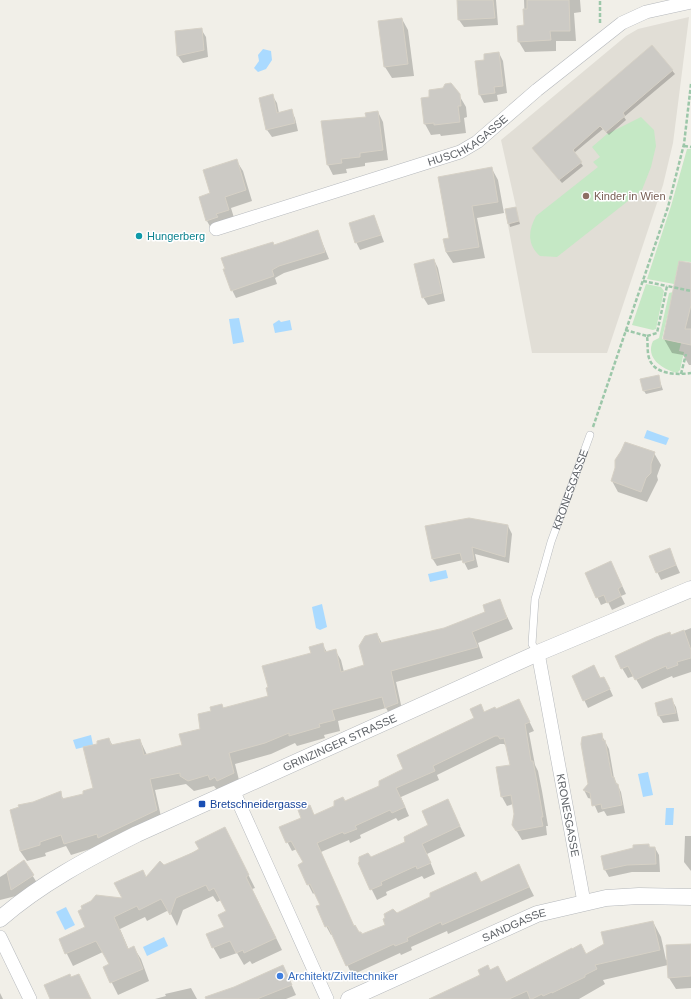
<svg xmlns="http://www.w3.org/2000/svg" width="691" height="999" font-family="Helvetica,sans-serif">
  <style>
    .education { fill: #e1ded6 }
    .green { fill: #c5e8c5 }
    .water { fill: #aadaff }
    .shadow { fill: #0003 }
    .building { fill: #cccac5; stroke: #d6d1c6 }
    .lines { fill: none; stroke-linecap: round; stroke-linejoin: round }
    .service-casing { stroke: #b5b8bc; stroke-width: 8 }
    .minor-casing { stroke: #b5b8bc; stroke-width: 14 }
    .tertiary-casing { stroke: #b5b8bc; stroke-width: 17 }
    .path { stroke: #9cc7a9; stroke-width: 2.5; stroke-dasharray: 4 2; stroke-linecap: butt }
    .service { stroke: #fff; stroke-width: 7 }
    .minor { stroke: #fff; stroke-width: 13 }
    .tertiary { stroke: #fff; stroke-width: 16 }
    .education-dot { fill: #8d6e63; stroke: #fff; stroke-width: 1.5 }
    .culture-dot { fill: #0f9aa8; stroke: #fff; stroke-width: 1.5 }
    .transit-dot { fill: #1a4fb4; stroke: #fff; stroke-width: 1.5 }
    .shop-dot { fill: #3f7fe0; stroke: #fff; stroke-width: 1.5 }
    .labels { text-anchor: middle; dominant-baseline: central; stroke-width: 3; stroke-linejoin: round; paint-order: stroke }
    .street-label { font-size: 11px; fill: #5f6368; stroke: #fff }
    .education-label { font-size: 11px; fill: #785e54; stroke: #fff; text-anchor: start }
    .culture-label { font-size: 11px; fill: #0d838f; stroke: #fff; text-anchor: start }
    .transit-label { font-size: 11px; fill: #164399; stroke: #fff; text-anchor: start }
    .shop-label { font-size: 11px; fill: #366cbe; stroke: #fff; text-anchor: start }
  </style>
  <rect width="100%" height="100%" fill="#f1efe8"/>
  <polygon class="education" points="689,17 673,143 663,185 607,353 532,353 505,209 516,207 501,140 626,36 638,29"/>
  <g class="green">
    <path d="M641 117 654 130 656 146 651 167 642 190 557 257 540 256C527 244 528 231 536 216L598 167 593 162 600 157 592 147 607 134Z"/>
    <polygon points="687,149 691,149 691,262 679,261 674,284 647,279 671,206"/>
    <polygon points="646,284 661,287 664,291 656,329 653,330 632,325"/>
    <path d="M673 292 662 339 681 343 679 351 684 352 680 370 677 373C662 369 645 358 653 341L659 338 669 293Z"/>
  </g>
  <g class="water">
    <polygon points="263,49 271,51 272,60 266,69 258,72 254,68 259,61 258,55"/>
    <polygon points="239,318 244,342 233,344 229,319"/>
    <polygon points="279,320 281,322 290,320 292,330 275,333 273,324"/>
    <polygon points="647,430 669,438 666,445 644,438"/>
    <polygon points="446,570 448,578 430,582 428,574"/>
    <polygon points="322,604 327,627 320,630 316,628 312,607"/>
    <polygon points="91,735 93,745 76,749 73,740"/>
    <polygon points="648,772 653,795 643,797 638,774"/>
    <polygon points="666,808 674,808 673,825 665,825"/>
    <polygon points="66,907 75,925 65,930 56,912"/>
    <polygon points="164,937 168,946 147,956 143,947"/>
  </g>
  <g class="shadow">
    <polygon points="458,0 496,0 498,25 464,27 459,20"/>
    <polygon points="524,0 580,0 581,12 574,13 576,41 556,41 556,51 525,52 519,42 525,26"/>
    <polygon points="402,19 408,30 414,76 392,78 385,67 379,22"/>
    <polygon points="201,29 206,37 208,57 183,63 178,56 176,32"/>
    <polygon points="652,47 675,74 624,117 626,120 609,135 603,129 574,153 583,166 562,183 533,149"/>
    <polygon points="499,53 503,61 507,93 497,95 498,101 484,103 480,95 476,62 485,61"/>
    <polygon points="272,95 277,103 279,113 291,110 295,118 298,131 272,137 267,130"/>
    <polygon points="459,95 466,107 467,117 464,118 466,133 441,136 440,134 431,135 425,124"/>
    <polygon points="378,112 383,122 388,160 365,163 365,166 346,169 347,173 333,175 328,165 367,118"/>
    <polygon points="236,160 243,171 252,201 231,208 235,221 213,232 207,221 212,194"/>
    <polygon points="492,169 498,180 504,213 477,218 485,258 453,263 446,252 450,239"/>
    <polygon points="515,208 520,224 510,227 509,223"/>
    <polygon points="374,216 384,242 360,250 356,242"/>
    <polygon points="318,232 329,259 284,273 275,278 277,284 236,298 232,290 274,246"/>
    <polygon points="434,260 438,268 445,301 428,305 423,297"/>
    <polygon points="691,263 691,365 689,365 683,355 672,353 664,339"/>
    <polygon points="658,376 663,390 646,394 644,391"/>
    <polygon points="654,453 661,465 657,476 658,480 647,502 618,492 612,481"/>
    <polygon points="508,526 512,534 509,563 475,554 478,567 468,570 463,560 437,566 432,558"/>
    <polygon points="669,549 680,573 661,580 650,557"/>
    <polygon points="611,562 626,594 621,596 625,604 612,610 608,602 601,605 586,573"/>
    <polygon points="499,600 513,629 478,643 483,658 396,682 403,714 392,719 386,708 338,721 340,731 324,735 325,738 297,746 295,743 271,754 235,764 240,784 217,790 214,786 194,791 186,784 155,790 162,821 103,845 71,855 66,846 45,853 46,856 27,861 20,851 34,803 60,793 64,800 84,795 94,789 98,744 109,739 113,746 140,740 147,755 183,746 201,729 212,712 222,705 224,709 269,696 322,644 327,652 335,650 341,660 344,672 365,666 377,634 382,643 444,629 486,612"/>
    <polygon points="691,628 691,672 673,678 672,676 642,689 634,676 628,678 622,668 671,636"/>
    <polygon points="594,667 601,679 608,685 613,696 588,708 573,677"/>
    <polygon points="671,699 676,707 679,721 663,723 659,716"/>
    <polygon points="519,700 534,731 529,733 535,765 538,771 542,791 548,826 546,826 547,835 522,840 513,825 515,814 513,804 507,806 502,797 511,766 507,747 504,744 500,744 437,775 439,780 401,797 409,816 398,821 396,818 360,835 361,838 350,843 349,840 321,852 354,927 362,935 386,925 396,914 481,882 518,865 534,896 448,934 447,931 411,947 412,950 401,955 400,953 352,975 333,934 331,935 326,926 321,905 315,892 313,894 299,866 304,863 297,849 292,851 280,828 303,818 309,806 315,816 380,786 476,719 480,706 484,713 496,710"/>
    <polygon points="601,734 609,749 614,778 621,792 625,813 607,816 604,811 598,813 592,799 588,798 584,790 589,784"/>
    <polygon points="447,800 465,836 427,854 435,874 424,879 422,876 386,892 387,895 377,900 359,864 406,842 430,826"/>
    <polygon points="225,829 255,888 252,889 282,950 252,964 250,961 244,965 237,953 220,959 213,947 225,927 227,912 221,900 217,902 213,896 183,910 177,926 169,910 147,921 145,917 120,929 129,950 134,948 141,959 149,981 118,995 104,967 110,965 103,952 73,966 60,940 87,928 123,899 146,878 164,866 200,849"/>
    <polygon points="685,836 691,836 691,871 684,862"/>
    <polygon points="649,845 650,848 655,848 659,855 660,872 632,872 609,877 605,870"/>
    <polygon points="24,862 39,886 16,896 0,900 0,877"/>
    <polygon points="653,922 661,937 666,960 691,945 691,988 676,989 669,978 668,965 603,980 605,984 579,999 443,999 498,967 507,983 586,955"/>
    <polygon points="283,966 296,995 286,999 211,999"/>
    <polygon points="191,988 197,999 155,999 166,996 165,994"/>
    <polygon points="0,993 3,999 0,999"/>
  </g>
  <g class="building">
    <polygon points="457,0 493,0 495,18 458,20"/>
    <polygon points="527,0 569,0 570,31 550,31 551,40 518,42 517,26 524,25 523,9 527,9"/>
    <polygon points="402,18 408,64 384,67 378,21"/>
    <polygon points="202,28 204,50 177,56 175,31"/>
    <polygon points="652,45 673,70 623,113 625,116 606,132 600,126 573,150 582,162 559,180 532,148"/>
    <polygon points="499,52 503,86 494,87 495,93 479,95 475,61 484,60 484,54"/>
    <polygon points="451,83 460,94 461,106 458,106 460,122 434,125 434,123 424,124 421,98 429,97 429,90 443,88 445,84"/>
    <polygon points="273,94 277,113 292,109 295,123 266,130 259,98"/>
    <polygon points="378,111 383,150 360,153 360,157 341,159 342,163 327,165 321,121 366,117 365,113"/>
    <polygon points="237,159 246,190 225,197 229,210 216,214 218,217 206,221 199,197 210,193 203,170"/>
    <polygon points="492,167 498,202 472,206 479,247 446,252 443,239 449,238 438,177"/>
    <polygon points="516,207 519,221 508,224 505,209"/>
    <polygon points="374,215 381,235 355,243 349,223"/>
    <polygon points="318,230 325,252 279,266 272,270 274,276 231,291 223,269 225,269 221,258 273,242 274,245"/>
    <polygon points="434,259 442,293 422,298 414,264"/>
    <polygon points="679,261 691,263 691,305 685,329 691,329 691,345 663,339"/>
    <polygon points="659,375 661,387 643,391 640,379"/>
    <polygon points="625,442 655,452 651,464 651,473 646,478 641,492 611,481 615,468 615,460 621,451"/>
    <polygon points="469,518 508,525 505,557 472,547 474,560 463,563 460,553 432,559 425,526"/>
    <polygon points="670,548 676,565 656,573 649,556"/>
    <polygon points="611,561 622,586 618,589 621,596 607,603 604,595 596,598 585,573"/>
    <polygon points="500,599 507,618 472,632 478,647 391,671 398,703 385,708 382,697 332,710 335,720 319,724 320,727 289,736 289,733 265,743 229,753 234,773 217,781 215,777 210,780 208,775 188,781 180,776 180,773 150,779 157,810 98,838 97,834 64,844 61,835 40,842 40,845 20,851 10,810 19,807 18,805 33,802 61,791 62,799 83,794 83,791 93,788 83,747 97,744 97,741 109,738 111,745 140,739 144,755 182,745 179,734 200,729 198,714 211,711 210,707 222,704 223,708 268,696 266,688 268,687 262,666 311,653 309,647 323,643 325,652 336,649 341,672 364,665 359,646 365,636 377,633 380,643 444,628 485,612 483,605"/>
    <polygon points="684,630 691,650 691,658 677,662 678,665 667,669 666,666 635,680 628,666 621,669 615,656 656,637 670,632 671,635"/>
    <polygon points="594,665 600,678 604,677 610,689 583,701 572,676"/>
    <polygon points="672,698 676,713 658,716 655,703"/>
    <polygon points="519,699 530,722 525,724 531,761 533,761 537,782 543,817 541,817 543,826 516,831 512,825 514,814 511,795 501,797 496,767 510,765 504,738 500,739 498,736 495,736 433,766 435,771 396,788 405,807 392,813 390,810 355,826 357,829 344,834 343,832 317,843 354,926 355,925 359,932 361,932 362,934 385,925 383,919 385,918 384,914 393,909 397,913 430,897 430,893 476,872 481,882 519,864 529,887 442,925 441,922 407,938 408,941 395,946 394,944 346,966 328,926 325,927 316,906 320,905 310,884 307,885 298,865 303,862 291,841 286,843 279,827 301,818 298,810 310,805 314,815 334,806 334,801 343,797 345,801 379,786 379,781 403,769 397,755 474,718 470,709 481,704 484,712 495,707 496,709"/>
    <polygon points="602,733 603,741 605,740 612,777 614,777 616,784 618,784 622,805 602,809 601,804 592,806 590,793 583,790 588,784 581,744 582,737"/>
    <polygon points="448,799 460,826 422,844 431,863 417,869 416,866 381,882 382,885 370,890 358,863 359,862 359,857 368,853 371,857 405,842 404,837 428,825 422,811"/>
    <polygon points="225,827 249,875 246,877 276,938 244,953 243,950 236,953 230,941 212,948 206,934 224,927 218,915 226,911 214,888 209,891 206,885 176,898 170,915 161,899 139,910 137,906 114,917 128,949 134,946 143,969 110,983 103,967 109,964 96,941 65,954 59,939 85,927 78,911 82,909 81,906 91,901 96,895 122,898 114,883 143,870 146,877 160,861 164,865 192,853 199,849 195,842"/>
    <polygon points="649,844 649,847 655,847 656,864 627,865 604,870 601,856 633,848 633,845"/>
    <polygon points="24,860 34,875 11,890 7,872"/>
    <polygon points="653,921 660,950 595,965 597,969 585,975 585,977 552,993 552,992 543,996 542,994 532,999 530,999 527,991 509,999 429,999 480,975 478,970 488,965 490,970 498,966 506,982 572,948 572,949 581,944 586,954 604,944 601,932"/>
    <polygon points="691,944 691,976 668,978 666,945"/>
    <polygon points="283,965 292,985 257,999 206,999 205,997 234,987"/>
    <polygon points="70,974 71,977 79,974 91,999 50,999 44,985"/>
  </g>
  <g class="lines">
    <g class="service-casing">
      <g id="service">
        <path id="s1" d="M538 653 532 644 535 599 551 542 590 435"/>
      </g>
    </g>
    <g class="minor-casing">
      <g id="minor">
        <path id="s2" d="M216 229 460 152 477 142 537 90 622 23 646 12 691 2"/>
        <path id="s3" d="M538 653 584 902"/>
        <polyline points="233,790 327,999"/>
        <polyline points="0,937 30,999"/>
      </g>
    </g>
    <g class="tertiary-casing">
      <g id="tertiary">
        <path id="s4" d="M0 919C40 884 89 858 137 834L538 653 691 589"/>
        <path id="s5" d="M349 999 537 914 606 898 639 896 691 897"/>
      </g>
    </g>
    <g class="path">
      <polyline points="600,23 600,0"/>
      <polyline points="684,146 691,147"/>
      <polyline points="643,281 667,286"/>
      <path d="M625 330 647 336C648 343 647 352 649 358 654 375 678 375 691 373"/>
      <polyline points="647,336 657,333 667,286 691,291"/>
      <polyline points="681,374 686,354"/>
      <polyline points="593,427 668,207 684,144 691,84"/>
    </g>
    <use href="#service" class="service"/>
    <use href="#minor" class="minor"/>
    <use href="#tertiary" class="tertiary"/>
  </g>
  <circle class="education-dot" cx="586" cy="196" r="4"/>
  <circle class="culture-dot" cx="139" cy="236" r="4"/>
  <rect class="transit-dot" x="198" y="800" width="8" height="8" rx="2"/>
  <circle class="shop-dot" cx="280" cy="976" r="4"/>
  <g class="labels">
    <g class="street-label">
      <text stroke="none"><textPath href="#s2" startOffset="268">HUSCHKAGASSE</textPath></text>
      <text stroke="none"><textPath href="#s1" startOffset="171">KRONESGASSE</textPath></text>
      <text stroke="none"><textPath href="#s4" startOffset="384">GRINZINGER STRASSE</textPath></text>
      <text stroke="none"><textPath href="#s3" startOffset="165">KRONESGASSE</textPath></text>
      <text stroke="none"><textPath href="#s5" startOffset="181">SANDGASSE</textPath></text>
    </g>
    <g class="education-label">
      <text x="594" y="196">Kinder in Wien</text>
    </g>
    <g class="culture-label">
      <text x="147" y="236">Hungerberg</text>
    </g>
    <g class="transit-label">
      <text x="210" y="804">Bretschneidergasse</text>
    </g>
    <g class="shop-label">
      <text x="288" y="976">Architekt/Ziviltechniker</text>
    </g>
  </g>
</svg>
